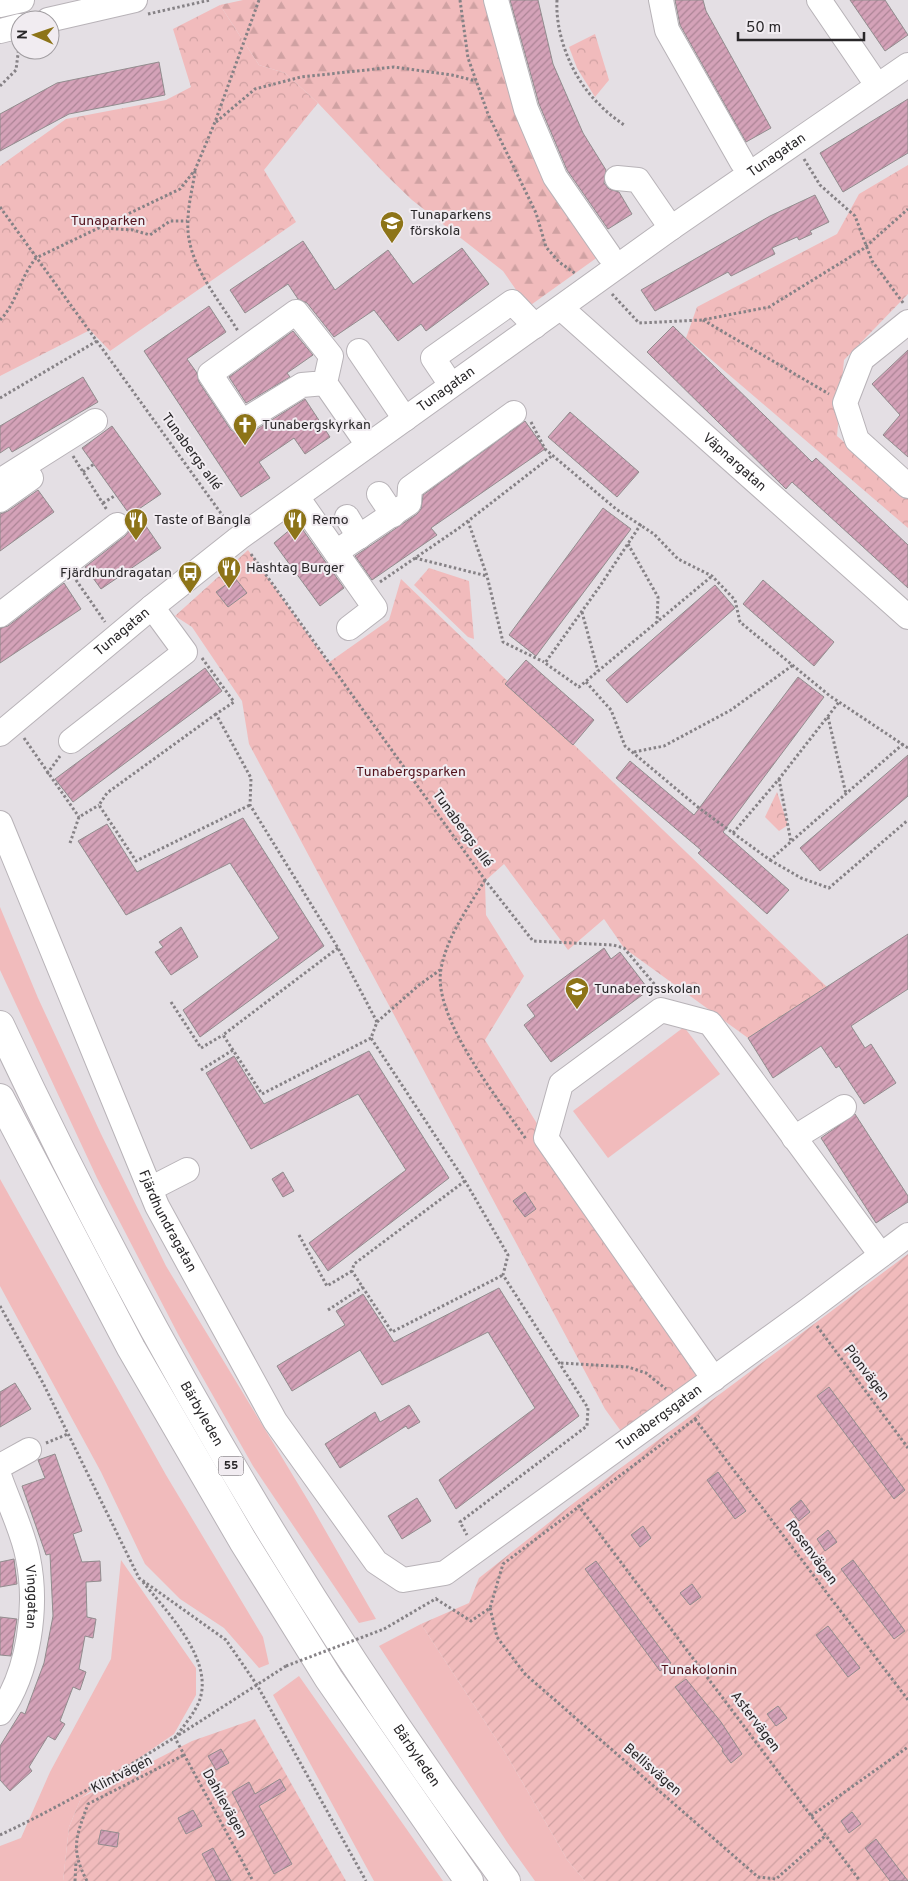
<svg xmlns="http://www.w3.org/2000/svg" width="908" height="1881" font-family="Overpass,sans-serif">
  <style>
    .grass { fill: #f1bbbc }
    .forest { fill: url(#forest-firs) }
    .park { fill: url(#park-crowns) }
    .garden { fill: url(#garden-furrows) }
    .building { fill: url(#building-hatch); stroke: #928c8e }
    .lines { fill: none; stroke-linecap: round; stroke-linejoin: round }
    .minor-casing { stroke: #b8b3b8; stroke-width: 26 }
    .major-casing { stroke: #b8b3b8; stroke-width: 30 }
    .path { stroke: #868286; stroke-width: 3; stroke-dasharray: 2.5 2.5; stroke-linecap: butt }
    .minor { stroke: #fff; stroke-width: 24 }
    .major { stroke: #fff; stroke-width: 28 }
    .path-bridge { stroke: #868286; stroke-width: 3; stroke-dasharray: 2.5 2.5; stroke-linecap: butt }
    .labels { text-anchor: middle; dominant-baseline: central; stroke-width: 4; stroke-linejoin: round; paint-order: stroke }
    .shield { fill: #f1ecf1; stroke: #656265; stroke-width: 1 }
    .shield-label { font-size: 12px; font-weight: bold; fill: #292729 }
    .street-label { font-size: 14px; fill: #292729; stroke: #f1ecf1 }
    .poi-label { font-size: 14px; fill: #292729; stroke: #f1ecf1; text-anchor: start }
    .park-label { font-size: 14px; fill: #52121c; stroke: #f1ecf1 }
  </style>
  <defs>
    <pattern id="forest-firs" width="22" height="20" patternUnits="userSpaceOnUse" patternTransform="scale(1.25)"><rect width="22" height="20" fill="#f1bbbc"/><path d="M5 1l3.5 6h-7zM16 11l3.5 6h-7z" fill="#cfa1a2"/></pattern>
    <pattern id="park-crowns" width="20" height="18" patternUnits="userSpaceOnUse" patternTransform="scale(1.25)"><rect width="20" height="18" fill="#f1bbbc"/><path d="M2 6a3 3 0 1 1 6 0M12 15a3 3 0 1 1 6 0" fill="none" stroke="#cfa1a2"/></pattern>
    <pattern id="garden-furrows" width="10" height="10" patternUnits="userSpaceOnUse" patternTransform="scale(1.25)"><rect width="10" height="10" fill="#f1bbbc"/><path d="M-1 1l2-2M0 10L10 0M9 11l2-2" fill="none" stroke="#cfa1a2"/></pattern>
    <pattern id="building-hatch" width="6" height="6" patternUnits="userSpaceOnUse" patternTransform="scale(1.25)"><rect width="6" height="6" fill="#d4a2b8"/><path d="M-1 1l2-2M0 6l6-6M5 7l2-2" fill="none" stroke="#ac8496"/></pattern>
  </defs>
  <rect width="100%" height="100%" fill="#e4dfe4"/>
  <g class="grass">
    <polygon points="0,907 38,998 101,1134 166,1266 309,1502 376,1619 359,1623 253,1466 179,1336 97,1178 0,970"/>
    <polygon points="684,1027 720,1074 608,1158 573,1111"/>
    <polygon points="0,1179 166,1475 263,1637 269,1664 259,1668 224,1628 180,1599 145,1564 101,1472 0,1286"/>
    <polygon points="121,1560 196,1668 196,1695 174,1734 81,1798 69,1827 63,1881 0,1881 0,1846 21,1838 50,1772 111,1659"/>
    <polygon points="421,1624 506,1754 568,1861 585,1881 535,1881 507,1842 379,1646"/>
    <polygon points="299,1676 443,1881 374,1881 273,1695"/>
  </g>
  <polygon class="forest" points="243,0 490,0 602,254 528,307 503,271 412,200 386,175 318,103 285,73 259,65 220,5"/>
  <g class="park">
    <polygon points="220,5 259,65 285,73 318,103 264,170 296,222 110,351 90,330 0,376 0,166 66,119 166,100 191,87 173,29"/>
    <polygon points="595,34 609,80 595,97 577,68 569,47"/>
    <polygon points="908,165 908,294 844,360 837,436 908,497 908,528 686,338 697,307 837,234 859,194"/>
    <polygon points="248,550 328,663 389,620 401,579 827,987 748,1038 624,948 604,919 568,950 504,864 485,881 486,915 524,976 485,1040 546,1138 714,1379 628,1441 605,1409 249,744 242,701 192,627 175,616"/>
    <polygon points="429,568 469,581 474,639 468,637 414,585"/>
    <polygon points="777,792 788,825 779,831 765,817"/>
  </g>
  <g class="garden">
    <polygon points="908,1254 908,1881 585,1881 568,1861 506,1754 421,1624 469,1603 479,1578 575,1502"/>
    <polygon points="255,1719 346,1881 63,1881 69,1827 81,1798 192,1741"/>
  </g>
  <g class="building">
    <polygon points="510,0 538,0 553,64 583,133 606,170 604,183 609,189 619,192 632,214 608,229 567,170 539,104"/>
    <polygon points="675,0 703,0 706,11 771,128 746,142 680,25"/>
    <polygon points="850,0 885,0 908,35 885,51"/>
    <polygon points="159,62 165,95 69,114 0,151 0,114 57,83"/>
    <polygon points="908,99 908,153 843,192 820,153"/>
    <polygon points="815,195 829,222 810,231 812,234 799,240 797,237 772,248 775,254 731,276 728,272 655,311 641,290 770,216"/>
    <polygon points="303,241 335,290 388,250 413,284 462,248 489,284 426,331 421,324 398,341 374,310 334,337 307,303 298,299 288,284 245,313 230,290"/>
    <polygon points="209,306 226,332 187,359 197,373 199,382 231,430 242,436 249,434 305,399 330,437 305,454 294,438 259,462 270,478 241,497 144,351"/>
    <polygon points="673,326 812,462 816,458 908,545 908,588 792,482 786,489 647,352"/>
    <polygon points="293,331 313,355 287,373 290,377 246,403 229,377"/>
    <polygon points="908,350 908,457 883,435 900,415 872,384"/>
    <polygon points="83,377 98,402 12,452 9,447 0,453 0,426"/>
    <polygon points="570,412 639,472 617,497 548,437"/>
    <polygon points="525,421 545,449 431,528 437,535 372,580 355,556 417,514 421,509 423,495"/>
    <polygon points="112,426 161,494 130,515 82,448"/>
    <polygon points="38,490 54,512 0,551 0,514 8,511"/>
    <polygon points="603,508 631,529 536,656 509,635"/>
    <polygon points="139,516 161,548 101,589 85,567 125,536 130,530 130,522"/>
    <polygon points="298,523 344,588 320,606 274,543"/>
    <polygon points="235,578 247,593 228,607 216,592"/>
    <polygon points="763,580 834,642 814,666 743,604"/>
    <polygon points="64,583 81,609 0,663 0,628 8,626"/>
    <polygon points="715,585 735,608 627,703 606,680"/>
    <polygon points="526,660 594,720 573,745 505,684"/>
    <polygon points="205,668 222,691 73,802 55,779"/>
    <polygon points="798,677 824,697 723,832 789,890 767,914 698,853 701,850 616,778 630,761 694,815"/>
    <polygon points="908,755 908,796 820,871 800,848"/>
    <polygon points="243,818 324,946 200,1037 183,1010 279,938 230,863 126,915 78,841 107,824 137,872"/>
    <polygon points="181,927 198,957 171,975 155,952 163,947 159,942"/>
    <polygon points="908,934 908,989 851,1026 865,1048 871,1044 896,1083 864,1104 839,1066 836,1068 821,1046 773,1078 748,1038"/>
    <polygon points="604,948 611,959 620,952 649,990 551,1062 524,1025 535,1016 527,1005"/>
    <polygon points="369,1051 449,1178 328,1271 309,1243 406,1170 358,1094 251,1149 206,1073 234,1056 264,1104"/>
    <polygon points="855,1114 908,1196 908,1202 876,1223 821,1138"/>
    <polygon points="283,1172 294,1191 283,1197 272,1179"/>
    <polygon points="525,1192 536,1209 525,1217 513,1201"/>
    <polygon points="499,1288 579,1416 456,1509 439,1480 535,1408 488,1332 382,1385 360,1350 292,1391 277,1366 345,1325 336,1311 363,1294 394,1342"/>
    <polygon points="15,1383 31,1409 0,1427 0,1392"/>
    <polygon points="829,1387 905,1490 894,1499 817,1396"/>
    <polygon points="409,1405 420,1422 408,1429 406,1426 340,1468 325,1444 375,1412 380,1422"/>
    <polygon points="55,1454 82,1531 73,1534 82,1562 100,1561 101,1581 86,1582 87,1617 96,1619 93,1638 85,1636 79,1669 86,1672 80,1690 73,1687 60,1721 65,1724 55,1740 48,1736 29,1767 32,1771 10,1791 0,1780 0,1746 21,1712 25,1714 44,1663 53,1616 50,1554 46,1555 22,1486 45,1478 38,1460"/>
    <polygon points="718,1472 746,1511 735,1519 707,1480"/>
    <polygon points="417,1498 431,1521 402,1539 388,1516"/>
    <polygon points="801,1500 810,1512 799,1521 790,1509"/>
    <polygon points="643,1526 651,1538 640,1547 631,1535"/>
    <polygon points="828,1530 837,1542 825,1551 817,1539"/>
    <polygon points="14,1559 17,1584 0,1587 0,1562"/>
    <polygon points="853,1560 905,1631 894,1639 841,1569"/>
    <polygon points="596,1561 671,1663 660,1671 585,1569"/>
    <polygon points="692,1584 701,1597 690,1605 680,1593"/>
    <polygon points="0,1617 17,1619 11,1656 0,1655"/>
    <polygon points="828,1626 860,1668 848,1677 816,1635"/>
    <polygon points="686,1679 721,1722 742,1754 731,1763 722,1751 723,1749 675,1687"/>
    <polygon points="778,1706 787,1718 776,1726 767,1714"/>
    <polygon points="221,1749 229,1763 216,1770 208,1756"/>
    <polygon points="280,1779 286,1790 259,1806 292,1864 274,1874 232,1792 249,1782 255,1794"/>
    <polygon points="193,1810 202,1826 186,1834 178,1818"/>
    <polygon points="852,1812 861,1824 849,1833 841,1821"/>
    <polygon points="101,1830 119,1833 117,1847 98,1844"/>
    <polygon points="876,1839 908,1881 890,1881 874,1860 865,1848"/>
    <polygon points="213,1848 231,1881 216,1881 202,1854"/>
  </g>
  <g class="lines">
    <g class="minor-casing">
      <g id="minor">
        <polyline points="496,0 526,109 555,177 609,255"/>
        <polyline points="661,0 667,30 742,162"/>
        <polyline points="819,0 877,85"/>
        <polyline points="0,5 22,0"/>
        <polyline points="48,20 135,0"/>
        <polyline points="0,31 20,26"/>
        <polyline points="617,178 638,180 671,228"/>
        <path id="s1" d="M561 308 908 617"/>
        <polyline points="908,322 862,359 845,403 857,440 908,486"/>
        <polyline points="359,351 405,419"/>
        <polyline points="325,383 302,385 242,422 210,374 296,312 331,356 325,383 368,445"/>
        <polyline points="451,385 433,358 512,302 535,326"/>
        <polyline points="0,481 95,421"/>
        <polyline points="379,494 393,515"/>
        <polyline points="297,497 375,608 349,628"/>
        <polyline points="0,500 31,478"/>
        <polyline points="347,517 359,537"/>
        <polyline points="336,552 409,503 410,488 514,413"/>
        <polyline points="0,615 117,525"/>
        <path id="s2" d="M0 734 152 607 239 538 671 228 908 65"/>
        <polyline points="71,741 185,652 152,607"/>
        <path id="s3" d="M0 823 157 1206 275 1421 376 1562 403 1580 445 1573 807 1311 908 1235"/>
        <polyline points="794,1138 844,1107"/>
        <polyline points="150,1189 187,1170"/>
        <polyline points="714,1379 546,1138 561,1084 661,1010 710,1023 881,1255"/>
        <polyline points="0,1466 29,1450"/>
        <path id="s4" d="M0 1478C9 1504 23 1531 28 1558 38 1607 29 1672 0 1713"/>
      </g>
    </g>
    <g class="major-casing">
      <g id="major">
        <path id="s5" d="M0 1025C141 1326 307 1613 506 1881"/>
        <polyline points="0,1098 131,1348 243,1541 329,1679 469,1881"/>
      </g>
    </g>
    <g class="path">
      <polyline points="460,0 468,58 488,114 536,213 546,247 559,262 576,274"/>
      <path d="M557 0C555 36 573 80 600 105 607 113 616 119 624 125"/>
      <polyline points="148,14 210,0"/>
      <polyline points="0,86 16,70 19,46"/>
      <polyline points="216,122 255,89 301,77 394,67 452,75 476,81"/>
      <polyline points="804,159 820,185 855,216 872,261 904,304"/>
      <path d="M195 171C193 187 188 204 188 221 185 261 218 298 238 331"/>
      <polyline points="0,207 228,523"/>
      <polyline points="101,228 133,230 150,235 170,221 187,221"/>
      <polyline points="612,294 639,323 702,320 769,307 863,249 908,209"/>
      <path d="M0 320C17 303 20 277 36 258L180 189 195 170 215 122 259 0"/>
      <polyline points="703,320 829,394"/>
      <polyline points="0,398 97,341"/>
      <polyline points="531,422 545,449 616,509 654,534 678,559 712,576 735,600 740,622 830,696 908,748"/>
      <polyline points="73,456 107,510"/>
      <polyline points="83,472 94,464"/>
      <polyline points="103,503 116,495"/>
      <polyline points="468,521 487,576 503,642 544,662"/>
      <polyline points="641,524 600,586 545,663 579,687 712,576"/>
      <polyline points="628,544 658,597 657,623"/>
      <polyline points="251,554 485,880 533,941 613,945 624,948 656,986 667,990"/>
      <polyline points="415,558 487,576"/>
      <polyline points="76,580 105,622"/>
      <polyline points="380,582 459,528 553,455"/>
      <polyline points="582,612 598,671"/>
      <polyline points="202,658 234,702 216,714 251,778 250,805 338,948 377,1022 371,1038 465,1181 508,1255 503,1275 588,1408 587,1426 460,1522 467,1535"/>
      <polyline points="586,682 611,710 625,746 699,808 733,833 779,779 839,702"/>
      <polyline points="216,714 107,793 99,805 136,861 250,805"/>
      <polyline points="828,717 846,794"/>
      <polyline points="24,738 79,817"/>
      <polyline points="634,752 664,746 731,710 793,665"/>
      <polyline points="47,774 60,756"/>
      <polyline points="779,779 791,842"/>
      <polyline points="733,833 770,860 903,744"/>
      <polyline points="70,843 79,817 99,805"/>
      <polyline points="770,860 801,878 829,888 908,820"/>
      <path d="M485 880C468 908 447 936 441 969 432 1017 499 1100 526 1139"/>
      <polyline points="338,948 223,1035 262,1094 371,1038"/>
      <polyline points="171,1002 201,1048 223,1035"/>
      <polyline points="377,1022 419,985 440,970"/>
      <polyline points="201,1070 233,1050"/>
      <polyline points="465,1181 354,1264 352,1271 392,1332 503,1275"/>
      <polyline points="299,1235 327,1286 352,1271"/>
      <polyline points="0,1306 43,1383 139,1578 226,1640 257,1685 366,1881"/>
      <polyline points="328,1310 363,1287"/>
      <polyline points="817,1326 908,1448"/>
      <polyline points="561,1363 628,1367 646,1373 666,1389"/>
      <polyline points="695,1419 908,1700"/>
      <polyline points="46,1443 68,1434"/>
      <polyline points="578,1505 860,1881"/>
      <path d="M143 1582C166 1611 213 1658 200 1699 197 1710 182 1728 175 1738L253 1881"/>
      <polyline points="436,1599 471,1621 490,1608 503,1564 699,1416"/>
      <polyline points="490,1608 497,1637 525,1674 758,1877 776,1879 826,1835"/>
      <polyline points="384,1629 437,1598"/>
      <polyline points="811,1816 908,1747"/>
      <path d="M0 1835C100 1788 193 1726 286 1666"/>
      <polyline points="75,1881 76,1862"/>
      <path d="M87 1881C70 1849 76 1837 88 1804L184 1755"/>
    </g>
    <use href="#minor" class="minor"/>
    <use href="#major" class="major"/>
    <polyline class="path-bridge" points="286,1666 384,1629"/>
  </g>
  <defs>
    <g id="school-pin" transform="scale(1.25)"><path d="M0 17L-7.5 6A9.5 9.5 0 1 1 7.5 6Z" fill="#8d7418" stroke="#f1ecf1"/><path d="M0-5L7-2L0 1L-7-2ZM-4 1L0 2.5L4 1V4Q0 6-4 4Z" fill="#fff"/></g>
    <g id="church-pin" transform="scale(1.25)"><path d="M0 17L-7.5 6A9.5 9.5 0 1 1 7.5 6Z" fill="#8d7418" stroke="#f1ecf1"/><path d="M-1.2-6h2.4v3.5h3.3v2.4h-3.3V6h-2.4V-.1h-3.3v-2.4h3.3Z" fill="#fff"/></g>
    <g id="restaurant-pin" transform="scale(1.25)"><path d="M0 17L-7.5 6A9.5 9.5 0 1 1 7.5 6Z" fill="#8d7418" stroke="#f1ecf1"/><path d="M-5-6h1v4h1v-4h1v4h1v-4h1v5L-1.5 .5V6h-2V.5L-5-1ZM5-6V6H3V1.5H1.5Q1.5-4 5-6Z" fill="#fff"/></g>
    <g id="bus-pin" transform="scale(1.25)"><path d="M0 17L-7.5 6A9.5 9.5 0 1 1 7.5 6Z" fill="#8d7418" stroke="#f1ecf1"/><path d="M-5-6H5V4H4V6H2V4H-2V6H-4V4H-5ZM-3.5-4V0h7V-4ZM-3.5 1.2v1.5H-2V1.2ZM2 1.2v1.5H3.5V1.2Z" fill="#fff"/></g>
  </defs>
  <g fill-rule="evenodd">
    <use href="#school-pin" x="392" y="223"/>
    <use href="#church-pin" x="245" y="425"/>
    <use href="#restaurant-pin" x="136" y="520"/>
    <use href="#restaurant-pin" x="295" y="520"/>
    <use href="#restaurant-pin" x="229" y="568"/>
    <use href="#bus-pin" x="190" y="573"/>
    <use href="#school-pin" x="577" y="989"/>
  </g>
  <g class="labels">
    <rect class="shield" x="218.5" y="1456.5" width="25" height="19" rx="4"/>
    <g class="shield-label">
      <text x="231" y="1466">55</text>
    </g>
    <g class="street-label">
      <text stroke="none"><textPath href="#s2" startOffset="969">Tunagatan</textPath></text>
      <text stroke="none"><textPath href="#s2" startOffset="564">Tunagatan</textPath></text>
      <text transform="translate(191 452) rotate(54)">Tunabergs allé</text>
      <text stroke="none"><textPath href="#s1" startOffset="232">Väpnargatan</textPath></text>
      <text stroke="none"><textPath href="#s2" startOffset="159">Tunagatan</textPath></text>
      <text transform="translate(462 829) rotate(54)">Tunabergs allé</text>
      <text stroke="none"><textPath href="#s3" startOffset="432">Fjärdhundragatan</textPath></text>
      <text transform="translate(866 1373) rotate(53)">Pionvägen</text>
      <text stroke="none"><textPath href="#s5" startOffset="438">Bärbyleden</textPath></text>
      <text stroke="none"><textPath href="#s3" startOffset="1172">Tunabergsgatan</textPath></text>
      <text transform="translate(811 1553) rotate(53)">Rosenvägen</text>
      <text stroke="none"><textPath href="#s4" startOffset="124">Vinggatan</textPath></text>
      <text transform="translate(755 1722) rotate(53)">Astervägen</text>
      <text stroke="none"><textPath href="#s5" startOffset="842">Bärbyleden</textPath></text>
      <text transform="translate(652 1770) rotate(41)">Bellisvägen</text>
      <text transform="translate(122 1775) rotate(-27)">Klintvägen</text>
      <text transform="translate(224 1804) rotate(61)">Dahlievägen</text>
    </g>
    <g class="poi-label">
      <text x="410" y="215">Tunaparkens<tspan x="410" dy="16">förskola</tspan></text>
      <text x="262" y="425">Tunabergskyrkan</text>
      <text x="154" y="520">Taste of Bangla</text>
      <text x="312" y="520">Remo</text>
      <text x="246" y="568">Hashtag Burger</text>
      <text x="172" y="573" text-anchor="end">Fjärdhundragatan</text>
      <text x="594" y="989">Tunabergsskolan</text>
    </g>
    <g class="park-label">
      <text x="108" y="221">Tunaparken</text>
      <text x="411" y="772">Tunabergsparken</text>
      <text x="699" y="1670">Tunakolonin</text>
    </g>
  </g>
  <g transform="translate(35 35) rotate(272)"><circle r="24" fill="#f1ecf1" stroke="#a19da1"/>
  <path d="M0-4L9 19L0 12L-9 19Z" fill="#8d7418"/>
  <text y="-8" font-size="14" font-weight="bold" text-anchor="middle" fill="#292729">N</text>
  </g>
  <path d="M738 32v8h126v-8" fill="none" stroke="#292729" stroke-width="2.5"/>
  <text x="746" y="32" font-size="15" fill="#292729" stroke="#f1ecf1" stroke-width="4" paint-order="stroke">50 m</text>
</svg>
